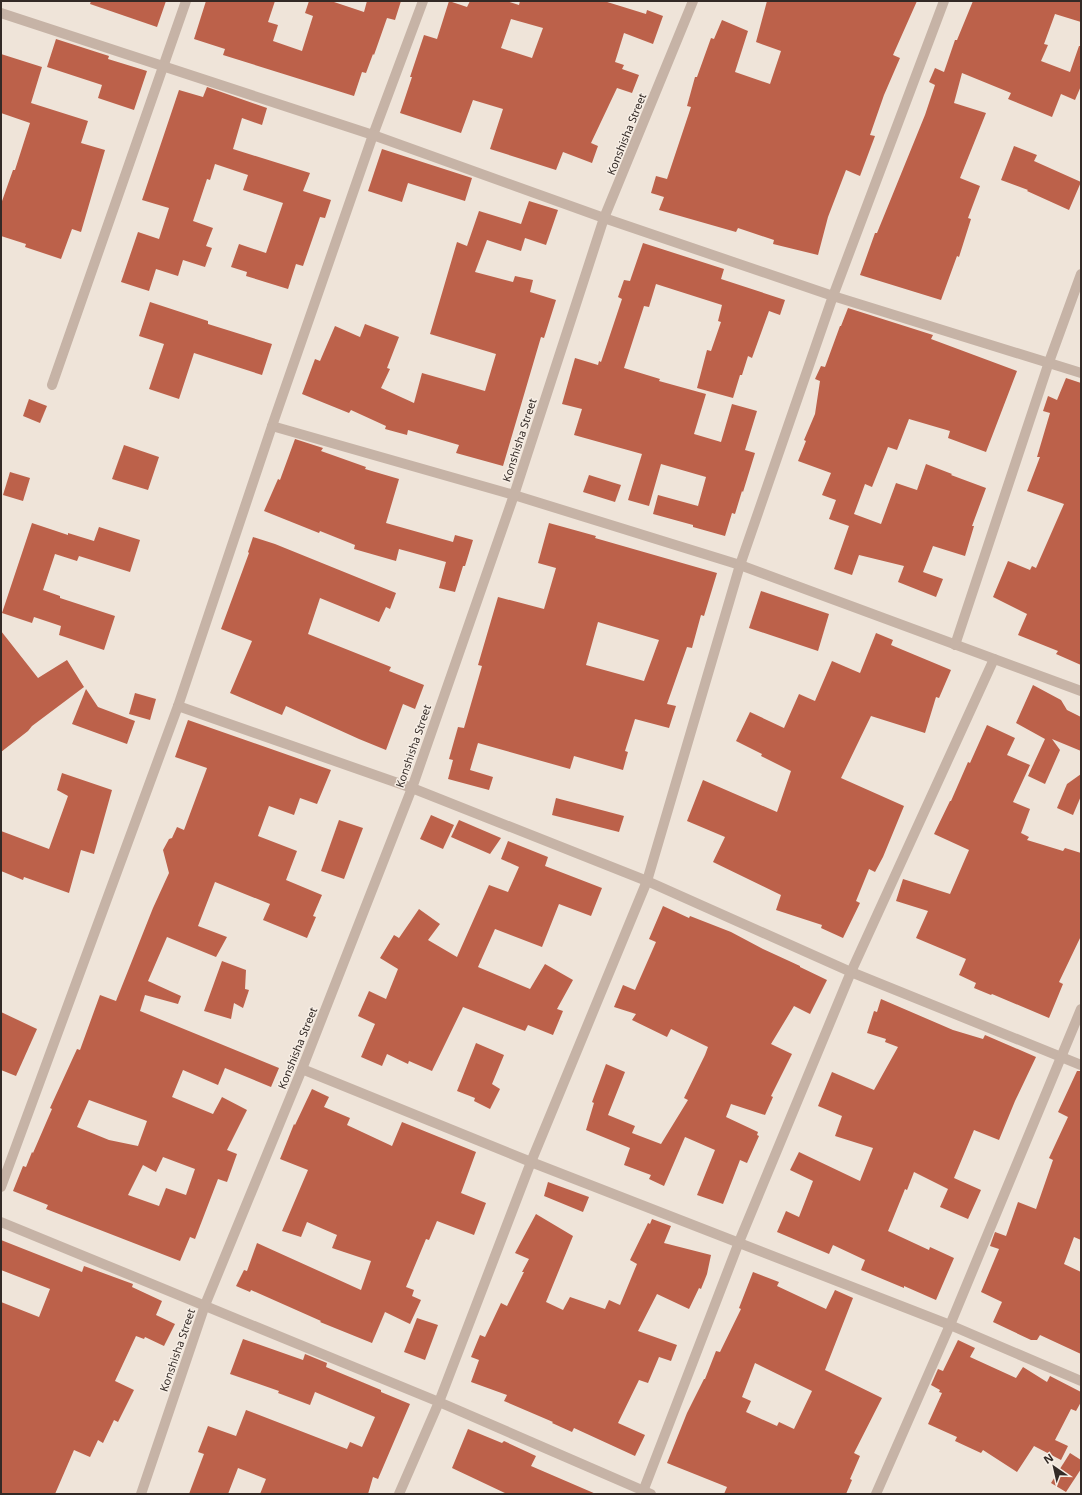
<svg xmlns="http://www.w3.org/2000/svg" width="1082" height="1495" font-family="'Noto Sans',sans-serif">
  <style>
    .building { fill: #bc614a; fill-rule: evenodd }
    .lines { fill: none; stroke-linecap: round; stroke-linejoin: round }
    .minor { stroke: #c6b3a6; stroke-width: 10 }
    .tertiary { stroke: #c6b3a6; stroke-width: 10 }
    .labels { text-anchor: middle; dominant-baseline: central; stroke-width: 3; stroke-linejoin: round; paint-order: stroke }
    .street-label { font-size: 11px; fill: #332a26; stroke: #f7eee5 }
  </style>
  <rect width="100%" height="100%" fill="#efe4d9"/>
  <g class="building">
    <polygon points="91,1 166,1 157,27 90,4"/>
    <polygon points="206,1 275,1 268,22 278,25 273,41 302,51 313,16 305,13 309,1 331,1 364,12 367,1 401,1 395,20 387,18 374,55 373,54 366,73 362,72 354,96 223,55 225,49 194,39"/>
    <path d="M449 1 467 7 470 1H506L519 5 520 1H604L646 14 647 10 663 16 653 44 624 33 615 62 624 65 622 69 639 75 632 93 617 88 591 143 598 146 592 163 563 152 556 170 490 149 503 109 473 100 461 133 400 113 412 77H410L424 35 437 39ZM511 19 543 28 532 58 501 48Z"/>
    <polygon points="767,1 917,1 893,55 900,58 884,95 870,135 875,136 860,176 846,170 828,217 818,255 773,244 774,240 738,228 736,232 659,210 664,197 651,193 656,176 667,179 691,107 687,106 695,77 697,77 711,38 714,39 722,20 748,31 735,72 770,84 781,51 756,42"/>
    <polygon points="973,1 1081,1 1081,22 1055,14 1044,44 1048,45 1041,61 1070,72 1079,46 1081,46 1081,86 1075,100 1061,94 1052,117 1008,99 1011,93 962,73 954,103 986,113 960,178 980,186 968,218 971,219 959,257 957,256 941,300 860,275 875,233 877,233 925,115 935,85 929,82 935,68 944,72 955,40 957,40"/>
    <polygon points="56,39 109,56 108,59 147,71 134,110 98,98 102,85 47,67"/>
    <polygon points="1,54 42,67 31,103 88,121 81,143 105,150 81,232 72,229 61,259 25,247 26,244 1,236 1,204 13,170 15,170 30,123 1,113"/>
    <polygon points="207,87 267,108 262,125 242,118 233,149 310,173 303,191 331,200 325,218 320,217 303,266 296,264 288,289 246,276 247,272 231,267 239,244 266,253 283,203 243,190 248,175 215,164 210,180 207,179 193,221 213,228 206,246 212,248 205,267 183,260 178,276 156,269 149,291 121,282 138,232 159,239 169,208 142,200 179,90 203,97"/>
    <polygon points="1014,146 1037,155 1034,161 1081,182 1069,210 1027,191 1028,190 1001,180"/>
    <polygon points="382,149 472,178 465,201 408,183 402,202 368,191"/>
    <polygon points="529,201 558,210 546,245 525,238 521,251 487,240 475,272 513,282 515,276 533,280 530,292 556,300 544,338 541,337 503,466 456,453 459,445 408,430 407,435 385,429 386,426 351,410 349,413 302,394 315,359 320,361 335,326 360,337 365,324 399,337 387,368 390,369 381,388 414,403 422,373 485,391 496,354 430,334 457,242 467,246 479,211 521,224"/>
    <polygon points="643,243 724,269 721,279 785,300 780,315 769,311 752,358 748,356 742,375 740,375 733,398 697,388 707,350 711,351 721,322 718,321 722,305 656,284 649,307 644,306 624,368 660,379 659,381 706,394 694,434 721,442 732,404 757,411 745,450 755,453 743,492 742,491 735,514 732,513 725,536 693,527 693,525 653,514 658,495 698,506 706,477 661,464 649,506 628,500 642,454 574,435 582,409 562,404 575,358 598,365 599,361 601,362 622,299 618,297 624,280 630,281"/>
    <polygon points="150,302 208,321 208,324 272,344 262,375 194,353 179,399 149,389 164,344 139,336"/>
    <polygon points="848,308 933,335 931,339 1017,371 986,452 948,438 950,431 909,419 897,450 888,447 872,487 865,484 854,514 881,524 896,483 917,490 926,464 952,474 951,475 986,488 972,526 974,526 965,556 933,546 923,572 943,579 936,597 898,582 904,566 859,555 852,575 834,569 849,526 829,519 836,500 822,495 831,473 798,461 806,441 804,440 815,414 820,381 815,379 821,366 825,367 840,326 841,326"/>
    <polygon points="1066,378 1081,383 1081,665 1056,654 1058,651 1018,635 1027,614 993,597 1008,561 1030,570 1032,566 1036,568 1064,504 1027,491 1040,457 1037,457 1050,413 1043,411 1048,396 1057,400"/>
    <polygon points="29,399 47,406 40,423 23,416"/>
    <polygon points="295,439 323,448 321,451 366,467 365,469 399,479 386,523 453,542 455,535 473,540 465,566 463,566 455,592 439,588 446,562 399,549 396,561 354,549 355,545 320,531 319,533 264,511 278,479 280,480"/>
    <polygon points="124,445 159,457 148,490 112,479"/>
    <polygon points="10,472 30,478 23,501 3,495"/>
    <polygon points="589,475 621,485 615,502 583,492"/>
    <polygon points="32,523 68,535 68,533 94,541 99,527 140,540 130,572 79,556 77,561 55,554 43,590 60,596 60,598 115,616 104,650 59,635 61,626 34,617 32,623 2,613"/>
    <path d="M549 523 596 536 595 538 717 573 704 616 701 615 692 648 687 647 667 704 676 706 669 728 635 719 625 751 628 752 623 770 574 756 570 769 478 743 470 770 493 777 489 790 448 779 453 760 449 759 458 727 464 728 482 666 478 665 498 597 544 609 556 568 538 563ZM598 622 659 640 644 681 586 665Z"/>
    <polygon points="253,537 275,544 396,593 390,609 386,607 379,622 320,598 308,634 391,667 389,671 424,685 415,709 403,704 386,750 359,739 286,706 282,715 230,693 252,641 221,629 249,553 248,552"/>
    <polygon points="761,591 829,614 818,651 749,628"/>
    <polygon points="1,631 38,678 67,660 84,687 32,726 28,731 1,752"/>
    <polygon points="876,633 893,640 891,645 951,670 939,698 936,697 925,733 871,716 841,778 904,806 883,857 875,872 869,869 856,901 860,903 843,938 821,928 822,925 776,910 781,895 713,862 725,837 687,821 703,780 777,812 791,771 761,756 762,754 736,741 750,712 784,728 799,694 815,701 832,661 860,673"/>
    <polygon points="1033,685 1061,700 1067,710 1081,717 1081,751 1052,739 1060,750 1045,784 1028,776 1045,739 1016,723"/>
    <polygon points="86,689 98,707 135,721 127,744 72,724"/>
    <polygon points="135,693 156,699 150,720 129,714"/>
    <path d="M188 720 331 770 317 804 300 798 294 815 269 806 258 836 297 851 286 880 322 895 313 916 316 917 307 938 263 920 270 904 215 882 198 926 227 937 216 957 167 937 148 981 181 996 178 1004 145 995 140 1011 279 1068 271 1087 225 1068 218 1085 183 1070 172 1097 213 1114 222 1097 247 1110 227 1150 237 1154 227 1182 218 1179 195 1239 190 1237 180 1261 46 1209 48 1205 13 1191 23 1166 26 1167 32 1152 33 1153 52 1109 50 1108 77 1049 80 1050 100 995 116 1001 153 908 169 873 163 850 169 839 172 838 177 827 184 830 207 768 175 757ZM89 1100 147 1121 138 1146 109 1140 77 1127ZM163 1157 195 1169 186 1195 166 1188 159 1206 128 1195 143 1165 156 1172Z"/>
    <polygon points="987,725 1015,738 1007,755 1030,765 1013,802 1030,809 1021,833 1029,837 1027,840 1063,851 1065,848 1081,853 1081,936 1059,982 1063,984 1049,1018 992,994 991,995 974,988 976,983 959,975 966,959 916,938 928,911 896,901 903,879 950,894 969,850 934,834 950,801 951,801 968,762 970,763"/>
    <polygon points="62,773 112,790 94,854 81,850 69,893 24,877 23,880 1,871 1,831 49,849 68,796 57,790"/>
    <polygon points="1081,774 1081,796 1073,815 1057,808 1067,784"/>
    <polygon points="556,798 624,816 619,832 552,815"/>
    <polygon points="431,815 454,825 443,849 420,839"/>
    <polygon points="339,820 363,828 344,879 321,871"/>
    <polygon points="459,820 501,838 490,854 451,837"/>
    <polygon points="508,841 548,857 545,866 602,888 591,916 559,904 542,947 495,929 478,967 530,989 545,964 573,980 557,1009 563,1011 553,1035 528,1025 525,1031 463,1007 432,1071 409,1061 408,1064 387,1054 382,1066 361,1057 375,1024 358,1016 369,991 386,999 398,969 380,958 394,935 399,938 419,909 440,924 428,940 457,957 489,885 508,892 519,867 501,859"/>
    <polygon points="663,906 689,918 690,916 731,932 763,949 800,966 800,967 827,980 810,1014 794,1006 771,1044 792,1054 771,1096 773,1097 765,1115 731,1104 726,1117 758,1132 757,1135 759,1136 747,1163 740,1160 723,1204 697,1195 715,1150 685,1137 664,1186 649,1179 651,1175 624,1165 630,1148 586,1130 594,1103 592,1102 606,1064 625,1072 608,1115 635,1126 632,1133 661,1144 688,1100 684,1098 705,1055 708,1047 671,1029 667,1037 632,1020 636,1014 614,1007 623,985 635,990 656,942 649,939"/>
    <polygon points="222,961 246,970 245,989 249,990 243,1008 234,1003 231,1019 204,1011"/>
    <polygon points="881,999 953,1030 983,1039 985,1035 1036,1057 1015,1101 999,1140 974,1130 954,1178 981,1190 968,1219 940,1207 948,1189 914,1172 907,1190 905,1189 888,1231 929,1250 930,1247 954,1258 936,1300 904,1286 904,1288 861,1270 865,1260 833,1245 829,1254 777,1232 786,1211 799,1217 813,1181 790,1170 799,1152 860,1181 873,1148 835,1136 842,1116 818,1106 832,1072 874,1090 898,1047 885,1042 886,1039 867,1033 874,1011 877,1012"/>
    <polygon points="1,1012 37,1029 16,1076 1,1070"/>
    <polygon points="476,1043 504,1055 492,1084 500,1089 490,1109 474,1101 475,1098 457,1091"/>
    <polygon points="1077,1071 1081,1071 1081,1240 1074,1237 1064,1264 1081,1272 1081,1354 1040,1335 1037,1340 1031,1340 993,1322 1002,1302 981,1292 999,1249 990,1246 995,1232 1006,1236 1018,1202 1036,1209 1053,1160 1049,1158 1068,1117 1058,1112"/>
    <polygon points="312,1089 329,1097 324,1107 350,1118 347,1125 392,1146 402,1122 476,1152 461,1193 486,1203 474,1235 437,1221 429,1240 426,1239 406,1287 414,1290 412,1296 421,1300 410,1324 385,1312 372,1343 320,1322 321,1321 251,1290 250,1292 236,1286 244,1270 247,1271 257,1243 361,1290 371,1261 332,1248 337,1235 307,1222 301,1237 282,1231 308,1170 280,1159 294,1124 295,1125"/>
    <polygon points="548,1182 589,1197 583,1212 544,1196"/>
    <polygon points="536,1214 573,1236 546,1302 563,1310 570,1297 605,1309 609,1300 620,1305 637,1264 630,1260 648,1223 650,1224 652,1219 671,1226 664,1243 711,1255 707,1274 701,1289 699,1288 689,1309 657,1294 638,1331 677,1345 671,1361 659,1357 648,1383 639,1380 618,1423 645,1435 635,1456 574,1428 572,1432 552,1423 553,1422 504,1401 507,1395 471,1382 479,1360 471,1357 480,1335 485,1337 501,1303 507,1306 524,1272 522,1272 529,1259 515,1253"/>
    <polygon points="1,1240 82,1272 84,1266 133,1284 132,1287 162,1301 156,1315 175,1324 164,1346 145,1337 144,1339 136,1336 115,1381 134,1390 118,1422 114,1420 103,1443 98,1440 90,1457 74,1450 55,1494 1,1494 1,1302 39,1317 50,1289 1,1270"/>
    <path d="M753 1272 779 1282 777 1286 826 1309 835 1290 853 1298 825 1370 882 1398 854 1453 860 1456 850 1479 852 1480 846 1494H724L727 1487 667 1463 687 1413 704 1379H705L716 1351 720 1352 741 1309 739 1308ZM755 1363 812 1391 794 1429 779 1422 777 1426 746 1412 751 1401 742 1397Z"/>
    <polygon points="417,1318 438,1325 425,1360 404,1352"/>
    <polygon points="243,1339 303,1360 305,1354 327,1363 326,1367 381,1390 381,1392 410,1404 378,1479 373,1477 368,1494 260,1494 266,1479 238,1468 228,1494 189,1494 204,1454 198,1452 208,1426 236,1436 246,1410 347,1449 350,1442 362,1447 375,1417 315,1392 310,1405 278,1393 279,1391 230,1374"/>
    <polygon points="958,1340 975,1348 970,1357 1016,1378 1023,1367 1047,1382 1050,1376 1081,1392 1081,1402 1076,1411 1071,1409 1055,1440 1068,1446 1061,1460 1034,1446 1017,1472 983,1450 981,1453 955,1441 957,1437 928,1424 942,1393 939,1392 940,1390 931,1385 938,1369 943,1371"/>
    <polygon points="468,1429 502,1443 504,1441 536,1456 531,1466 596,1494 507,1494 452,1468"/>
    <polygon points="1070,1453 1081,1460 1081,1469 1066,1492 1051,1483"/>
  </g>
  <g class="lines">
    <g class="minor">
      <polyline points="52,385 186,1"/>
      <polyline points="272,426 514,495 740,565 1081,691"/>
      <polyline points="955,645 1049,362 1081,274"/>
      <polyline points="178,706 412,788 647,881 851,972 1081,1065"/>
      <polyline points="302,1069 531,1162 950,1325 1081,1381"/>
      <polyline points="1,1187 178,706 272,426 373,135 423,1"/>
      <polyline points="1,1222 439,1402 651,1494"/>
      <polyline points="399,1494 439,1402 531,1162 647,881 740,565 833,296 944,1"/>
      <polyline points="642,1494 739,1242 851,972 994,659"/>
      <polyline points="876,1494 950,1325 1081,1009"/>
    </g>
    <g class="tertiary">
      <polyline points="1,13 373,135 604,218 833,296 1081,373"/>
      <polyline points="141,1494 205,1305 302,1069 412,788 514,495 604,218 693,1"/>
    </g>
  </g>
  <g class="labels">
    <g class="street-label">
      <text transform="translate(626 134) rotate(-68)">Konshisha Street</text>
      <text transform="translate(519 440) rotate(-72)">Konshisha Street</text>
      <text transform="translate(413 746) rotate(-71)">Konshisha Street</text>
      <text transform="translate(297 1048) rotate(-68)">Konshisha Street</text>
      <text transform="translate(177 1350) rotate(-71)">Konshisha Street</text>
    </g>
  </g>
  <rect width="1082" height="1495" fill="none" stroke="#332a26" stroke-width="4"/>
  <g transform="translate(1054 1467) rotate(326)" stroke="#f7eee5" stroke-width="3" paint-order="stroke">
  <path d="M0-3L7 15L0 10L-7 15Z" fill="#332a26"/>
  <text y="-6" font-size="11" font-weight="bold" text-anchor="middle" fill="#332a26">N</text>
  </g>
</svg>
